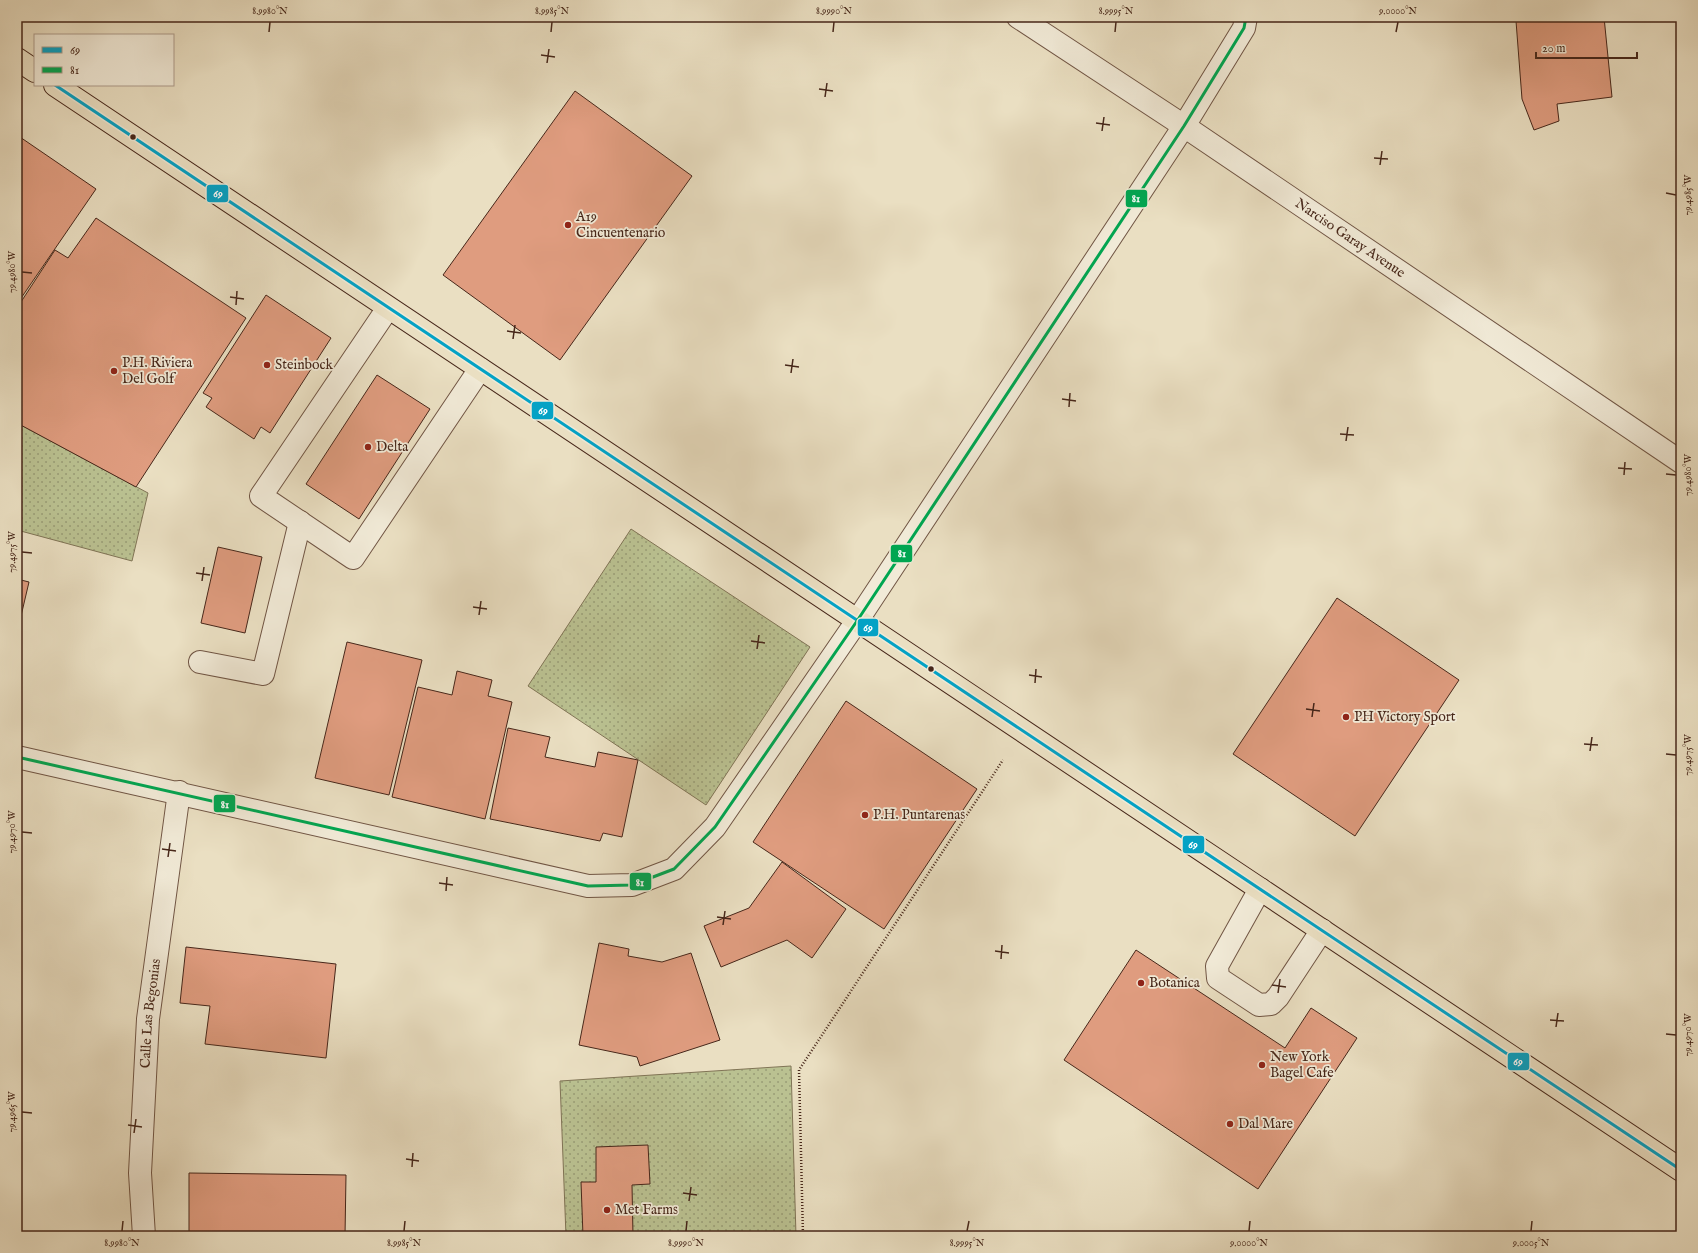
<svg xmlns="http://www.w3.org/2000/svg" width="1698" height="1253" font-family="'IM FELL English',serif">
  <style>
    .grass { fill: url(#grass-dots); stroke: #807456 }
    .building { fill: #df9c7f; stroke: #47271a }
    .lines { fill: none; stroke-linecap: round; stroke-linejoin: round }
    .minor-casing { stroke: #705544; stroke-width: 24 }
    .major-casing { stroke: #47271a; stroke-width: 24 }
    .path { stroke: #47271a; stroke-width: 2.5; stroke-dasharray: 1 2; stroke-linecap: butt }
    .minor { stroke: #f1ead7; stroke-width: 22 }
    .major { stroke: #eadfc2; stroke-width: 22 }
    .bus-1-casing { stroke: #f1ead7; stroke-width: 6 }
    .bus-2-casing { stroke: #f1ead7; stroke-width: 6 }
    .bus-1 { stroke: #04a2c5; stroke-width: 3 }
    .bus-2 { stroke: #00a651; stroke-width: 3 }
    .ticks { fill: none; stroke: #47271a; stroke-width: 1.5 }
    .bus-dot { fill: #47271a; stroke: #f1ead7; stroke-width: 1.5 }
    .poi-dot { fill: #8f2418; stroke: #f1ead7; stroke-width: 1.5 }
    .labels { text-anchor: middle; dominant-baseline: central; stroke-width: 3.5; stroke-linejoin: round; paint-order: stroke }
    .poi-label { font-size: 14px; fill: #47271a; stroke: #f1ead7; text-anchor: start }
    .street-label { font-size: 14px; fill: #47271a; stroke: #f1ead7 }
    .line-badge { stroke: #f1ead7; stroke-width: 1.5 }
    .badge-label { font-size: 11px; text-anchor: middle; font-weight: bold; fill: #fff }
    .neatline { fill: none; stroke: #47271a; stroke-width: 1.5 }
    .ticks-label { font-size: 10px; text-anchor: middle; fill: #47271a }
  </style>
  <defs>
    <pattern id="grass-dots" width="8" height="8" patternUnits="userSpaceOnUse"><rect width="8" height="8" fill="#bac191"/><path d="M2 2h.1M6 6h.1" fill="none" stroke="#999d76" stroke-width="1.8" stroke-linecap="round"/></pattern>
  </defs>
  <rect width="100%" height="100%" fill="#eadfc2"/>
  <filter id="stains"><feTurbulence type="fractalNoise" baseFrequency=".005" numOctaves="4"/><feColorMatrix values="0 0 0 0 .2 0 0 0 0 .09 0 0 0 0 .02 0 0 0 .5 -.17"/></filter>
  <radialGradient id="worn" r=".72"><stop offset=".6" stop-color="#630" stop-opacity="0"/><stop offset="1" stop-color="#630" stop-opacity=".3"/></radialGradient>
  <g class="grass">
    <polygon points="17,423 148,493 132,561 17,530"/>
    <polygon points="631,529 810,647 706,805 528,686"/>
    <polygon points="791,1066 796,1236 566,1236 560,1081"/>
  </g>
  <g class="building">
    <polygon points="1551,17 1604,17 1612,97 1557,104 1559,121 1534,130 1522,99 1516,21"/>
    <polygon points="575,91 692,176 560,360 443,275"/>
    <polygon points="17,135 96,189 17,304"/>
    <polygon points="96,218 246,318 136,487 17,423 17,308 55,250 68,258"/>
    <polygon points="266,295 331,338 270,433 261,427 254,439 206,407 212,398 203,393"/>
    <polygon points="377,375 430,409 359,519 306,484"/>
    <polygon points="218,547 262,557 245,633 201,623"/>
    <polygon points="17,579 29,582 17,633"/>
    <polygon points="1337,598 1459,680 1355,836 1233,754"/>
    <polygon points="347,642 422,660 389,795 315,778"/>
    <polygon points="457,671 492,680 488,696 512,702 485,819 392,797 418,687 452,695"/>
    <polygon points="846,701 977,789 884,929 753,842"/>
    <polygon points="508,728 550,737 545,757 595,767 598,752 638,760 622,837 603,833 600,841 490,819"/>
    <polygon points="782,862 846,909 812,958 787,940 721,967 704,926 749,908"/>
    <polygon points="599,943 629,949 628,956 662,962 691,953 720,1040 640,1066 637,1057 579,1045"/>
    <polygon points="186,947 336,964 326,1058 205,1044 210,1006 180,1003"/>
    <polygon points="1136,950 1285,1048 1311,1008 1357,1038 1258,1189 1064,1060"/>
    <polygon points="648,1145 650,1184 632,1185 633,1236 583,1236 581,1182 596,1182 596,1147"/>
    <polygon points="189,1173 346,1175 345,1236 189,1236"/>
  </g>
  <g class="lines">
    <g class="minor-casing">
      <g id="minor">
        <path id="s1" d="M1018 17 1184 126 1681 462"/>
        <polyline points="388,308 261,496 353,558 480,369"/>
        <polyline points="200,662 263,674 300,522"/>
        <polyline points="17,757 588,886 632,885 674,869 715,827 857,621 1184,126 1244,28 1246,17"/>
        <polyline points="1260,889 1217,966 1218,978 1259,1005 1271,1004 1278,997 1322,930"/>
        <path id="s2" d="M144 1236 140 1173 148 1019 179 792"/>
      </g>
    </g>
    <g class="major-casing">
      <g id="major">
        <polyline points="17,59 35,71"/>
        <polyline points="55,85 1681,1170"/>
      </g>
    </g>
    <polyline class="path" points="803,1236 799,1070 1003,760"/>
    <use href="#minor" class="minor"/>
    <use href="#major" class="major"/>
    <g class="bus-1-casing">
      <polyline id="bus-1" points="55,85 1681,1170"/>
    </g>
    <g class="bus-2-casing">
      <polyline id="bus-2" points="17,757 588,886 632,885 674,869 715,827 857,621 1184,126 1244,28 1246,17"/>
    </g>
    <use href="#bus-1" class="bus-1"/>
    <use href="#bus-2" class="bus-2"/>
  </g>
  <path class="ticks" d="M269 32 270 22M551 32 552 22M833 32 834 22M1115 32 1116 22M1396 32 1398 22M541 55 555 57M547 63 549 49M819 89 833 91M825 97 827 83M1096 123 1110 125M1102 131 1104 117M1374 158 1388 159M1380 165 1382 151M1666 193 1676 195M22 272 32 273M230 297 244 299M236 305 237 291M507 331 521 333M513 339 515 325M785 365 799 367M791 373 793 359M1062 399 1076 401M1069 407 1070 393M1340 434 1354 435M1346 441 1348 427M1618 468 1632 469M1666 474 1676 475M1624 475 1625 462M22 552 32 553M196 573 210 575M202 581 204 567M473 607 487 609M479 615 481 601M751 641 765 643M757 649 759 635M1029 675 1042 677M1035 683 1036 669M1306 709 1320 711M1312 717 1314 703M1584 744 1598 745M1590 751 1592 737M1666 754 1676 755M22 832 32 833M162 849 176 851M168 857 170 843M439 883 453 885M446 891 447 877M717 917 731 919M723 925 725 911M995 951 1009 953M1001 959 1002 945M1272 985 1286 987M1278 993 1280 979M1550 1020 1564 1021M1556 1027 1558 1013M1666 1034 1676 1035M22 1112 32 1113M128 1125 142 1127M134 1133 136 1119M406 1159 419 1161M412 1167 413 1153M683 1193 697 1195M689 1201 691 1187M122 1231 123 1221M404 1231 405 1221M686 1231 687 1221M967 1231 969 1221M1249 1231 1250 1221M1531 1231 1532 1221"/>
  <g class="bus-dot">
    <circle cx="133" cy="137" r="3.5"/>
    <circle cx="931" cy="669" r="3.5"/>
  </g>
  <g class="poi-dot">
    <circle cx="568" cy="225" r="4"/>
    <circle cx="267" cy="365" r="4"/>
    <circle cx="114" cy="371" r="4"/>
    <circle cx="368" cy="447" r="4"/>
    <circle cx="1346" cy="717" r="4"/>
    <circle cx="865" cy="815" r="4"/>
    <circle cx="1141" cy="983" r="4"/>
    <circle cx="1262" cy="1065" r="4"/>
    <circle cx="1230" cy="1124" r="4"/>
    <circle cx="607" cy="1210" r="4"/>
  </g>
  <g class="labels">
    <g class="poi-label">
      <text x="576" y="217">A19<tspan x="576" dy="16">Cincuentenario</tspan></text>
      <text x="122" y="363">P.H. Riviera<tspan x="122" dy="16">Del Golf</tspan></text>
      <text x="275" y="365">Steinbock</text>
      <text x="376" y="447">Delta</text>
      <text x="1354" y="717">PH Victory Sport</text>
      <text x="873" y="815">P.H. Puntarenas</text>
      <text x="1149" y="983">Botanica</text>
      <text x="1270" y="1057">New York<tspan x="1270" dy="16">Bagel Cafe</tspan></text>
      <text x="1238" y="1124">Dal Mare</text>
      <text x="615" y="1210">Met Farms</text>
    </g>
    <g class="street-label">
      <text stroke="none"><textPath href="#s1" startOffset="399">Narciso Garay Avenue</textPath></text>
      <text stroke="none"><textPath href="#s2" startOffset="223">Calle Las Begonias</textPath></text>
    </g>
  </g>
  <g class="line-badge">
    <rect x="206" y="184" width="23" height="19" rx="4" fill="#04a2c5"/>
    <rect x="1125" y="189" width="23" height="19" rx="4" fill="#00a651"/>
    <rect x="531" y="401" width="23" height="19" rx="4" fill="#04a2c5"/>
    <rect x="890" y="544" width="23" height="19" rx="4" fill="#00a651"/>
    <rect x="857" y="618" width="22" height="19" rx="4" fill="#04a2c5"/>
    <rect x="213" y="794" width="23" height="19" rx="4" fill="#00a651"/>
    <rect x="1182" y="835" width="23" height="19" rx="4" fill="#04a2c5"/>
    <rect x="629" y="872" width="23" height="19" rx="4" fill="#00a651"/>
    <rect x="1507" y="1052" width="23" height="19" rx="4" fill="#04a2c5"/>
  </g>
  <g class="badge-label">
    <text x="218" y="197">69</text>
    <text x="1136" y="202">81</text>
    <text x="543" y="414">69</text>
    <text x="902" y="557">81</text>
    <text x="868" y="631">69</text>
    <text x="225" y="808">81</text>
    <text x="1193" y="848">69</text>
    <text x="640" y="886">81</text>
    <text x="1518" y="1065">69</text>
  </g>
  <rect width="1698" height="1253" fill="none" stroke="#eadfc2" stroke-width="44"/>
  <rect x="34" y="34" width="140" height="52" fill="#f1ead7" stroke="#ad9c8b"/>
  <rect x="42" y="47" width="20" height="6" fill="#04a2c5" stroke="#ad9c8b"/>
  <text x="70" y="54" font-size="12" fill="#47271a">69</text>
  <rect x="42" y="67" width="20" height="6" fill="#00a651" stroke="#ad9c8b"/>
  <text x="70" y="74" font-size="12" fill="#47271a">81</text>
  <path d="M1536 52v6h101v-6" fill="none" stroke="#47271a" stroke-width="2"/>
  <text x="1542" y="52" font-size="12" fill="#47271a" stroke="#f1ead7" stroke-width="3" paint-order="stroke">20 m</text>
  <rect x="22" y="22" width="1654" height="1209" class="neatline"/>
  <g class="ticks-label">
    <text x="270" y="14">8.9980°N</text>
    <text x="552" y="14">8.9985°N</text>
    <text x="834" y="14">8.9990°N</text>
    <text x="1116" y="14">8.9995°N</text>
    <text x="1398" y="14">9.0000°N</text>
    <text transform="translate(1687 195) rotate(-90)" y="4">79.4985°W</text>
    <text transform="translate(11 272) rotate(-90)" y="4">79.4980°W</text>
    <text transform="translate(1687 475) rotate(-90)" y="4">79.4980°W</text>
    <text transform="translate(11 552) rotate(-90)" y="4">79.4975°W</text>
    <text transform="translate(1687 755) rotate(-90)" y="4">79.4975°W</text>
    <text transform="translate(11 832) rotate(-90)" y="4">79.4970°W</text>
    <text transform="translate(1687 1035) rotate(-90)" y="4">79.4970°W</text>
    <text transform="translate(11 1112) rotate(-90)" y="4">79.4965°W</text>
    <text x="122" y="1246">8.9980°N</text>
    <text x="404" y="1246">8.9985°N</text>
    <text x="686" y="1246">8.9990°N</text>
    <text x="967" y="1246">8.9995°N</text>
    <text x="1249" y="1246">9.0000°N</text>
    <text x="1531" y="1246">9.0005°N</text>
  </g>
  <rect width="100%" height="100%" filter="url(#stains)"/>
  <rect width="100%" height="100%" fill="url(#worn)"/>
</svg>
